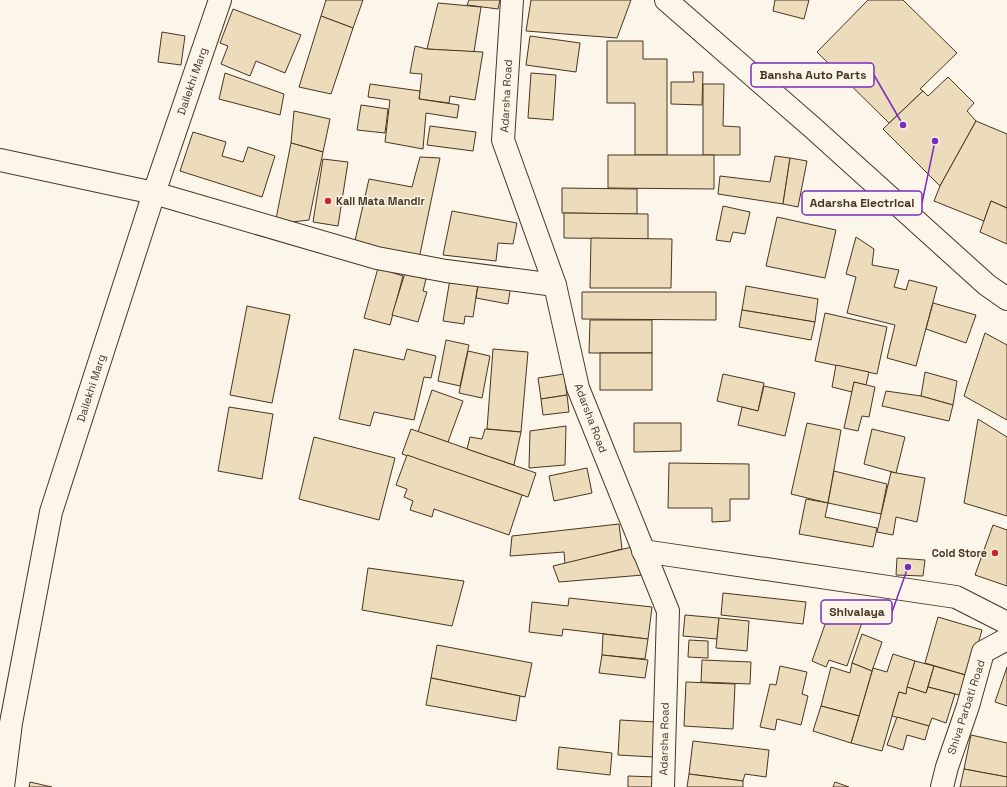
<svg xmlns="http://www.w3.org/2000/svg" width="1007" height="787" font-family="'Space Grotesk',sans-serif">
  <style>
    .building { fill: #ecdcbc; stroke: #4a3520 }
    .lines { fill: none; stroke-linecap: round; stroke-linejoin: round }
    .street-casing { stroke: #4a3520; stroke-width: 24 }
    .secondary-casing { stroke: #4a3520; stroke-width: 24 }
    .primary-casing { stroke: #4a3520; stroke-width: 24 }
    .street { stroke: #fbf6e9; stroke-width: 22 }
    .secondary { stroke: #fbf6e9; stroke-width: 22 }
    .primary { stroke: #fbf6e9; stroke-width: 22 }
    .poi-dot { fill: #c62828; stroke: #fbf6e9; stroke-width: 1.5 }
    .labels { text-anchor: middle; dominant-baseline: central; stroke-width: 3; stroke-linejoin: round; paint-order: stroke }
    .street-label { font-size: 11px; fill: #4a3520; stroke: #fbf6e9 }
    .poi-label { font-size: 11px; font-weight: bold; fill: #4a3520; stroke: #fbf6e9; text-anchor: start }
    .leader { fill: none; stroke: #7b2cbf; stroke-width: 1.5 }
    .callout-dot { fill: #7b2cbf; stroke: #fbf6e9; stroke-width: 1.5 }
    .callout { fill: #fbf6e9; stroke: #7b2cbf; stroke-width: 1.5 }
    .callout-label { font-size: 12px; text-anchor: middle; font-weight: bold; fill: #4a3520 }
  </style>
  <rect width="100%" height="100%" fill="#fbf6e9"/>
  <g class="building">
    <polygon points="326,0 363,0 353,28 321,16"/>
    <polygon points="469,0 500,0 498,9 467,5"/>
    <polygon points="531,0 631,0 617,38 526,31"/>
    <polygon points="775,0 809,0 804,19 773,11"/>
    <polygon points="868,0 903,0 957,53 920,89 923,91 889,123 817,52"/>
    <polygon points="438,3 481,7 474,52 427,49"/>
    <polygon points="233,9 301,35 285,73 256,61 250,76 221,64 228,46 220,43"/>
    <polygon points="321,16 353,28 331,94 299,87"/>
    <polygon points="162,32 185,36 181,65 158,62"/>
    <polygon points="530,36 580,43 576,72 526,65"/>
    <polygon points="607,41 643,41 643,59 667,59 667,155 635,155 635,103 607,103"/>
    <polygon points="415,46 427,49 483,52 475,100 450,96 449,103 419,99 422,74 410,73"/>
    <polygon points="693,72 703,72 702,105 671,104 671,82 694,82"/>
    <polygon points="225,73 284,94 280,115 219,99"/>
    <polygon points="531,73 556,75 553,120 528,118"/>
    <polygon points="948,77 974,103 967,111 976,121 940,186 883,129 923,91 928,96"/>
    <polygon points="370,84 420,91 419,99 459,105 457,118 426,113 423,149 385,142 390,100 368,97"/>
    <polygon points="703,84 724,84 723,126 740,127 740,155 703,155"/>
    <polygon points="361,105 388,109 385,133 357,130"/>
    <polygon points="294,111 330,119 323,152 291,143"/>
    <polygon points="976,121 1007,134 1007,208 991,201 984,221 934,201 940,186"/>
    <polygon points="430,126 476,132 473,151 427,145"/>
    <polygon points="193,132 226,142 222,156 243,162 248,147 275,156 262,197 180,171"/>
    <polygon points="291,143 323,152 309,220 275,224"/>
    <polygon points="608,155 714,155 714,189 608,188"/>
    <polygon points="775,156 790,158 783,204 718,194 720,176 770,182"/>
    <polygon points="420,157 440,158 419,259 354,245 369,179 412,187"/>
    <polygon points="790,158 807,161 798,207 783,204"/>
    <polygon points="323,159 348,162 338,226 313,222"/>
    <polygon points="562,188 637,189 637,214 562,213"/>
    <polygon points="991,201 1007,208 1007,244 980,232"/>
    <polygon points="723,206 750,212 745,234 733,232 730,242 716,240"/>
    <polygon points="452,211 517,223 513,244 498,243 496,261 443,255"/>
    <polygon points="564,213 648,214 648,239 564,238"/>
    <polygon points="777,217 836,230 825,278 766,266"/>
    <polygon points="856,237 874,249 872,265 899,270 894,287 906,290 909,280 937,287 916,366 887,358 895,325 847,313 856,277 846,274"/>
    <polygon points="591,238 672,239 671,288 590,288"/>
    <polygon points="378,268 403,276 390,325 364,318"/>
    <polygon points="405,273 426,279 423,291 427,292 418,322 392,315"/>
    <polygon points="450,279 478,284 473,317 465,316 464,324 443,321"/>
    <polygon points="479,280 511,285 508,304 476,298"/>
    <polygon points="746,286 818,299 815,322 742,310"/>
    <polygon points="582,292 716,292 716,320 582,319"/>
    <polygon points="933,303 976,315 966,343 926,329"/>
    <polygon points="247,306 290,315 272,403 230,395"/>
    <polygon points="742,310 815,322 811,340 739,327"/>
    <polygon points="825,313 887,327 877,374 815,361"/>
    <polygon points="590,320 652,320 652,353 589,353"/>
    <polygon points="985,333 1007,345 1007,420 964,396"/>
    <polygon points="446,340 469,345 460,386 438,381"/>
    <polygon points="354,349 404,360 407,349 436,356 431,378 424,377 414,420 374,412 370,426 339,419"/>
    <polygon points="493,349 528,352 521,432 487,429"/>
    <polygon points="468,351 490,356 482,398 459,393"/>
    <rect x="600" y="353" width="52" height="37"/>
    <polygon points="836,365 869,372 866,385 854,382 852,392 832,387"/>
    <polygon points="925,372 957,381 953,405 921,396"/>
    <polygon points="564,374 567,395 541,399 538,378"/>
    <polygon points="723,374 764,383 758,411 717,401"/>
    <polygon points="854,382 875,387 869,417 862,416 858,431 844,428"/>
    <polygon points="764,386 795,393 785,436 738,425 742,407 758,411"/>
    <polygon points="432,390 463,401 448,442 418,432"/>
    <polygon points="886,391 921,396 953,405 949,421 882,406"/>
    <polygon points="567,395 569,412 543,415 541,399"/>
    <polygon points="229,407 273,414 262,479 218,471"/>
    <polygon points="978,419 1007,437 1007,516 964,503"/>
    <polygon points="634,423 681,423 681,451 634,452"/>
    <polygon points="807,423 841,430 828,503 791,494"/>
    <polygon points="566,426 565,465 529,468 530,431"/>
    <polygon points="411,429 536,473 528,497 402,454"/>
    <polygon points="485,429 521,432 514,465 467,449 470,437 482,439"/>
    <polygon points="872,429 905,437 896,473 864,464"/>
    <polygon points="314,437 395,458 379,520 299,499"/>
    <polygon points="407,455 522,495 509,535 434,509 432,517 410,510 413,501 404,497 407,489 396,485"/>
    <polygon points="669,463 749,464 749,499 730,499 730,521 712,522 712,508 668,508"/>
    <polygon points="587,468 592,493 554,501 549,476"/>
    <polygon points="834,471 887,484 881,514 828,503"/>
    <polygon points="891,472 925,478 917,522 896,517 893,535 877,532"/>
    <polygon points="806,499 828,503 825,517 877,528 873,547 799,534"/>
    <polygon points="619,524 622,549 565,564 564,552 510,556 512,536"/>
    <polygon points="993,525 1007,530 1007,586 975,575"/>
    <polygon points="636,546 643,575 559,582 553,566"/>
    <polygon points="897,558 925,560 923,576 896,575"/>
    <polygon points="368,568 464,581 452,626 362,610"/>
    <polygon points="723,593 806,602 803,624 721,615"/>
    <polygon points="569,598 652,607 648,639 563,629 562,636 529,632 532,602 568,606"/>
    <polygon points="833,602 868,605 847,666 829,660 826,667 812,661"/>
    <polygon points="685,615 719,618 717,639 683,636"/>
    <polygon points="938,617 982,630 969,676 925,663"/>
    <polygon points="719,618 749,621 747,651 716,648"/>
    <polygon points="603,634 648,639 645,659 602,655"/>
    <polygon points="862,634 882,642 872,671 852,663"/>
    <polygon points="689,640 708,641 708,658 688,657"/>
    <polygon points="437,645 532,663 525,697 431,678"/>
    <polygon points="893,654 915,661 906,694 899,692 882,751 851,743 873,668 887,672"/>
    <polygon points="602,655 648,660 645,678 599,673"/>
    <polygon points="702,660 751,662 750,684 701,682"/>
    <polygon points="915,661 934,666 926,693 907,687"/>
    <polygon points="852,663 872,671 859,716 821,706 831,667 850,673"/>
    <polygon points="780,666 807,672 802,694 808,696 801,725 777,719 775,730 760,727 770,684 776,685"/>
    <polygon points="934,666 969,676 963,696 928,687"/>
    <polygon points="1007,667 1007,706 995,702"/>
    <polygon points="431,678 520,696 516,721 426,705"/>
    <polygon points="686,682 735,684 733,729 684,726"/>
    <polygon points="907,687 926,693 928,687 955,694 946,723 932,718 929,726 892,716 899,692 906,694"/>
    <polygon points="821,706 859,716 851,743 813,731"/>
    <polygon points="897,717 929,726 925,740 907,735 903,750 887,745"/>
    <polygon points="620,720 656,722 654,757 618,755"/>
    <polygon points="971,735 1007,743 1007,777 964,769"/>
    <polygon points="693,741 769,750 766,777 745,774 743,781 689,774"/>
    <polygon points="559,747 612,753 610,775 557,769"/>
    <polygon points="964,769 1007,777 1007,787 960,787"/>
    <polygon points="689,774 743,781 743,787 687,787"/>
    <polygon points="628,776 657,777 657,787 628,787"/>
    <polygon points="30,782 52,787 29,787"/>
    <polygon points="835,782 849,787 833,787"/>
  </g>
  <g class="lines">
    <g class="street-casing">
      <g id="street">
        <polyline points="0,160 154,193 377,258 446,271 555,285"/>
        <polyline points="3,787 11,723 51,512 154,193 220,0"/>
        <polyline points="942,787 947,767 968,706 983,652 1007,639"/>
      </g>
    </g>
    <g class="secondary-casing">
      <g id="secondary">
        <polyline points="512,0 503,140 555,285 578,388 668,611 663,787"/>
        <polyline points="643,551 956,597 1007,623"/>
      </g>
    </g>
    <g class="primary-casing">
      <polyline id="primary" points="666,0 813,128 987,285 1007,299"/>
    </g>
    <use href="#street" class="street"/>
    <use href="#secondary" class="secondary"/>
    <use href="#primary" class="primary"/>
  </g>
  <g class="poi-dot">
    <circle cx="328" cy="201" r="4"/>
    <circle cx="995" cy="553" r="4"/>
  </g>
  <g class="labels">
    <g class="street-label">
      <text transform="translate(192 81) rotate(-71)">Dailekhi Marg</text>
      <text transform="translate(506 96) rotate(-87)">Adarsha Road</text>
      <text transform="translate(91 388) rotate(-72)">Dailekhi Marg</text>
      <text transform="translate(591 418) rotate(69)">Adarsha Road</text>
      <text transform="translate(966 707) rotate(-72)">Shiva Parbati Road</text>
      <text transform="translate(664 739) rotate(-89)">Adarsha Road</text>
    </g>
    <g class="poi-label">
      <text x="336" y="201">Kali Mata Mandir</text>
      <text x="987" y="553" text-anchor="end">Cold Store</text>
    </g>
  </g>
  <path class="leader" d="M903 125L874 75M935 141L922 203M908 567L892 612"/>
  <g class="callout-dot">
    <circle cx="903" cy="125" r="4"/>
    <circle cx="935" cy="141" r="4"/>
    <circle cx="908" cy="567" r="4"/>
  </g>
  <g class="callout">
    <rect x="751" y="63" width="123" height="24" rx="4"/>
    <rect x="802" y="191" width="120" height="24" rx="4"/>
    <rect x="821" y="600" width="71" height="24" rx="4"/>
  </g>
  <g class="callout-label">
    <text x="813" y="79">Bansha Auto Parts</text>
    <text x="862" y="207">Adarsha Electrical</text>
    <text x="857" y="616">Shivalaya</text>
  </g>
</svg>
